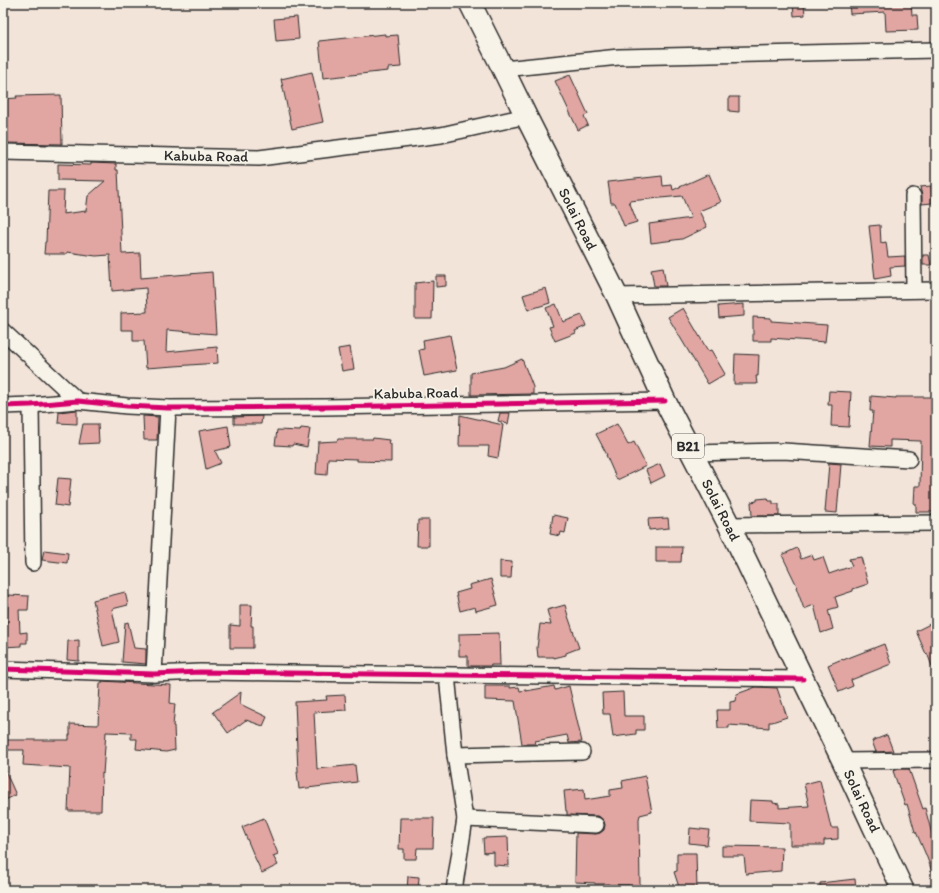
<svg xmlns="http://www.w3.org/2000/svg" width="939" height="893" font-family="Itim,sans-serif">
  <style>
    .building { fill: #e1a6a2; stroke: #2b2b2b }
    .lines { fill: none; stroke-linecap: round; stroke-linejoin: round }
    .minor-casing { stroke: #2b2b2b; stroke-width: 18 }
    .highway-casing { stroke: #2b2b2b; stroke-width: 24 }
    .minor { stroke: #f7f3e8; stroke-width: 15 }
    .highway { stroke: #f7f3e8; stroke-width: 21 }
    .cycleway-casing { stroke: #f7f3e8; stroke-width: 8 }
    .cycleway { stroke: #d6006c; stroke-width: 5 }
    .labels { text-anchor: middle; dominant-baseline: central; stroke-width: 3.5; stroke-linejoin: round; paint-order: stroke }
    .shield { fill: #f7f3e8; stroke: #686764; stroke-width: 1 }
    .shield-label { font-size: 14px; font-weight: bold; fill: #2b2b2b }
    .street-label { font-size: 15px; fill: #2b2b2b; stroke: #f7f3e8 }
  </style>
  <rect width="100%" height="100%" fill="#f3e4da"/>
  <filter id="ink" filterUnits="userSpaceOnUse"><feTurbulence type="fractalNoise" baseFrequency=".025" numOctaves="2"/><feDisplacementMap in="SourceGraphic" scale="8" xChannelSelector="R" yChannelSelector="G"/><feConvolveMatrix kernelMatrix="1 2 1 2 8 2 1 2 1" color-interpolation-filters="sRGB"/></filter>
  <g filter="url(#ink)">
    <g class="building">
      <polygon points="793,3 804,3 805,15 794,16"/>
      <polygon points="849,3 911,3 912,15 917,15 918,30 886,31 885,12 850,14"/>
      <polygon points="297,17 299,39 276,41 274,19"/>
      <polygon points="385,34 385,36 398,35 401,67 388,68 388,71 323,78 319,41"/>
      <polygon points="312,72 323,122 292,129 281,79"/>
      <polygon points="570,75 588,114 584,116 588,125 578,130 555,81"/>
      <polygon points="61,95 62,144 3,143 3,99 17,98 16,96"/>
      <polygon points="729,97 739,97 739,112 729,111"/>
      <polygon points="91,163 116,164 116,170 118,170 122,254 140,253 141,278 212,272 216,334 167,330 166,352 217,347 218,363 146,368 144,341 133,341 133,330 121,330 121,313 147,312 146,288 112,291 110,255 96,256 67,252 67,254 44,254 45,242 46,242 48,191 64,191 63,214 86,211 88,196 105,181 58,180 58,164 91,165"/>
      <polygon points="709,174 721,202 699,211 707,227 682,239 651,243 649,224 691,218 682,196 629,201 637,222 624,226 615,203 611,203 608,182 662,176 663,186 672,185 673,190"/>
      <polygon points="931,186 932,203 922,204 922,196 920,187"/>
      <polygon points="880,225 881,243 886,242 888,257 905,256 905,266 890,267 891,276 875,279 869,226"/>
      <polygon points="923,255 929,255 931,265 923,265"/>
      <polygon points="663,267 666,286 654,286 651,269"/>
      <polygon points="436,276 446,276 446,286 436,287"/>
      <polygon points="433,281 432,319 415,319 415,283"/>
      <polygon points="546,288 550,303 528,310 523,295"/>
      <polygon points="556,304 563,322 582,315 586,326 575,331 576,333 555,341 549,327 553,326 546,308"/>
      <polygon points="744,304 744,316 719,318 718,306"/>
      <polygon points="683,308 708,351 711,350 725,374 708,384 668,317"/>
      <polygon points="753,317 771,318 771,321 827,325 825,342 771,338 771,341 753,341"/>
      <polygon points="450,335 457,370 424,376 419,350 424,349 423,340"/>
      <polygon points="350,347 354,369 342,371 338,349"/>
      <polygon points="735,354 759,355 758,376 756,376 757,384 734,384"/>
      <polygon points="522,359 533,387 533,394 471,395 471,373 504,367"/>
      <polygon points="829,391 851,392 849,427 831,426 832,405 828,405"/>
      <polygon points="871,396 896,398 896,397 935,397 935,412 936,412 936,512 916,512 916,504 914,504 915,486 920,486 921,441 890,440 890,447 870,446 873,411 870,411"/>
      <polygon points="76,410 77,410 77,424 58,423 59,412"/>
      <polygon points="500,413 510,413 508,424 498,421"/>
      <polygon points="460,415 503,425 498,458 488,456 489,446 459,446"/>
      <polygon points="143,416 158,417 157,440 144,440"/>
      <polygon points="262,416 261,424 234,424 234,417"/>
      <polygon points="83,424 98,424 99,443 79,444"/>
      <polygon points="617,424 628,445 634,442 646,466 617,480 606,455 607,455 596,434"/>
      <polygon points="228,426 231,447 215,451 221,463 206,469 199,431"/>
      <polygon points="301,428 310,429 307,447 293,444 292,446 275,445 277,430 300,431"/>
      <polygon points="373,438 389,440 388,444 391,444 391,462 357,461 357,459 328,458 327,475 316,474 318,442 337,441 338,439 373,439"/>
      <polygon points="829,463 841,464 837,513 825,512"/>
      <polygon points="660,464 665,476 651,483 646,470"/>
      <polygon points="58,478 71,479 68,507 55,505"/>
      <polygon points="768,498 769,501 773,501 773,504 779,504 779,516 752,516 751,502 757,501 757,499"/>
      <polygon points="553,515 568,518 565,533 561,532 560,536 550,534"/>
      <polygon points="668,518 669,528 649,530 648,519"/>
      <polygon points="418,520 429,520 429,546 417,546"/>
      <polygon points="656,547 682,547 681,562 656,562"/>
      <polygon points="797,548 801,559 812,555 814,560 823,557 829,574 852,566 849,559 861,557 868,584 853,589 853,591 835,597 838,607 828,610 833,629 821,633 814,605 804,609 796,587 797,586 782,555"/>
      <polygon points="44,550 68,553 67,563 42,560"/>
      <polygon points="500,561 512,562 511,578 500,578"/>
      <polygon points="491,579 498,605 476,611 475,607 460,611 456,593 470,589 469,585"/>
      <polygon points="125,592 128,605 112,609 119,642 103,646 93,600"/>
      <polygon points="8,595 29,596 28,610 19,610 20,633 27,632 27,643 21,643 21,646 3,647 3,627 7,626"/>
      <polygon points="240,605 252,605 251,626 253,626 253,648 230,648 230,625 240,626"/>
      <polygon points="565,605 568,616 579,648 566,653 566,655 554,658 554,657 538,657 537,648 540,624 551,625 547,610"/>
      <polygon points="936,621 936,673 935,674 927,653 926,654 916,631"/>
      <polygon points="128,622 134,648 146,649 146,664 122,662 125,623"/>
      <polygon points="499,633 500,665 491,665 491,666 468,666 468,656 459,656 459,634"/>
      <polygon points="79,640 79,661 67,660 68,641"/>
      <polygon points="884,644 891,664 851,680 853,686 839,692 828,665 842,659 843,660"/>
      <polygon points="102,681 171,685 170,703 175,704 173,726 174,726 175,750 166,752 136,749 137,739 131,739 131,733 106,732 103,774 102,773 101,811 68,811 70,768 23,765 24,750 3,750 3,740 69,740 69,735 70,735 70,724 98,725 100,683 102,683"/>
      <polygon points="485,686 510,686 510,688 519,687 520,691 526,690 526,691 554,686 555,690 569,686 582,742 569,743 567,735 535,741 536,744 522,744 515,701 485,700"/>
      <polygon points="756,687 777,688 787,717 772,722 769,722 769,728 729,725 729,728 718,728 717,710 730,710 730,702 736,701 737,694"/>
      <polygon points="241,692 240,704 267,717 263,726 246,720 228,733 213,712"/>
      <polygon points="623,692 624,716 644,716 644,730 636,730 636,734 613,737 610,714 603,714 602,693"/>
      <polygon points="345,695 346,710 314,712 317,769 355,765 357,782 299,789 297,772 298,772 295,702 327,700 326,696"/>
      <polygon points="887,735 893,751 876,752 872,741"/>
      <polygon points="3,766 16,795 3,801"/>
      <polygon points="899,769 909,769 923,809 925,808 932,834 936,833 936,879 935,879 926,855 916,832 915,832 907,804 905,805 893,771"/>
      <polygon points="645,776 652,812 640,815 639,819 640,886 629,886 629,885 609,885 609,884 595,884 595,883 575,882 576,833 596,834 600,833 604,830 605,825 604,821 600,817 597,816 567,815 567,811 566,811 564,791 584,789 585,800 610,796 610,790 623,788 622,781"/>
      <polygon points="820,780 831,828 838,828 838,839 824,840 824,845 790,845 790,823 749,821 750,800 773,801 773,803 779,804 779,808 809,806 804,784"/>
      <polygon points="264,818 278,854 273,856 278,865 262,873 255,858 242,827"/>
      <polygon points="400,818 434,818 433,848 417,848 416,859 404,859 404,849 399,849"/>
      <polygon points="690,828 709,830 707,845 689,843"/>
      <polygon points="508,837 509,866 494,865 494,852 484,853 483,838"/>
      <polygon points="722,846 782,847 781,871 746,874 744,856 722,856"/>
      <polygon points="677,853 696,853 697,890 680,890 674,872 677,871"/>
      <polygon points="408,876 419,877 418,890 407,890"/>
      <polygon points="855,879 856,890 820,890 820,883"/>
    </g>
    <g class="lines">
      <g class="minor-casing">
        <g id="minor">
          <polyline points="503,69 619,57 936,50"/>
          <polyline points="3,152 259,158 441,135 526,116"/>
          <polyline points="913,196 914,290"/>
          <polyline points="617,296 936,290"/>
          <polyline points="3,331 78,401"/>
          <polyline points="31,405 33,563"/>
          <polyline points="3,406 31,405 78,401 127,406 168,408 325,407 665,401"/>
          <polyline points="693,453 783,451 909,459"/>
          <polyline points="729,525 936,523"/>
          <polyline points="3,669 154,674 200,672 803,679"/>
          <polyline points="154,674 168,408"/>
          <polyline points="447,675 455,755 465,819 454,890"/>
          <polyline points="455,755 582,752"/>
          <polyline points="843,761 936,760"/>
          <polyline points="465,819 596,825"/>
        </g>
      </g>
      <g class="highway-casing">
        <polyline id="highway" points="470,3 503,69 526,116 617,296 665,401 729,525 803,679 843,761 903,890"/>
      </g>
      <use href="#minor" class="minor"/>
      <use href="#highway" class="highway"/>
      <g class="cycleway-casing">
        <g id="cycleway">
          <polyline points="3,406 31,405 78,401 127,406 168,408 325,407 665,401"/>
          <polyline points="3,669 154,674 200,672 803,679"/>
        </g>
      </g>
      <use href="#cycleway" class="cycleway"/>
    </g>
  </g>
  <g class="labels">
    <rect class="shield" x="672" y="434" width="32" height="24" rx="3"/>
    <g class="shield-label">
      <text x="688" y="446">B21</text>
    </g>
    <g class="street-label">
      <text transform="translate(206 156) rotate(1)">Kabuba Road</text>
      <text transform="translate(578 219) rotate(63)">Solai Road</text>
      <text transform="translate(416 393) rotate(-1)">Kabuba Road</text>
      <text transform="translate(721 510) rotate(63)">Solai Road</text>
      <text transform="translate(862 801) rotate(65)">Solai Road</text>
    </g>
  </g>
  <rect width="939" height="893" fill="none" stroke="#f7f3e8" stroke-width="16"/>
  <rect x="8" y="8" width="923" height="877" fill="none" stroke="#2b2b2b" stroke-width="1.5" filter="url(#ink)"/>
</svg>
